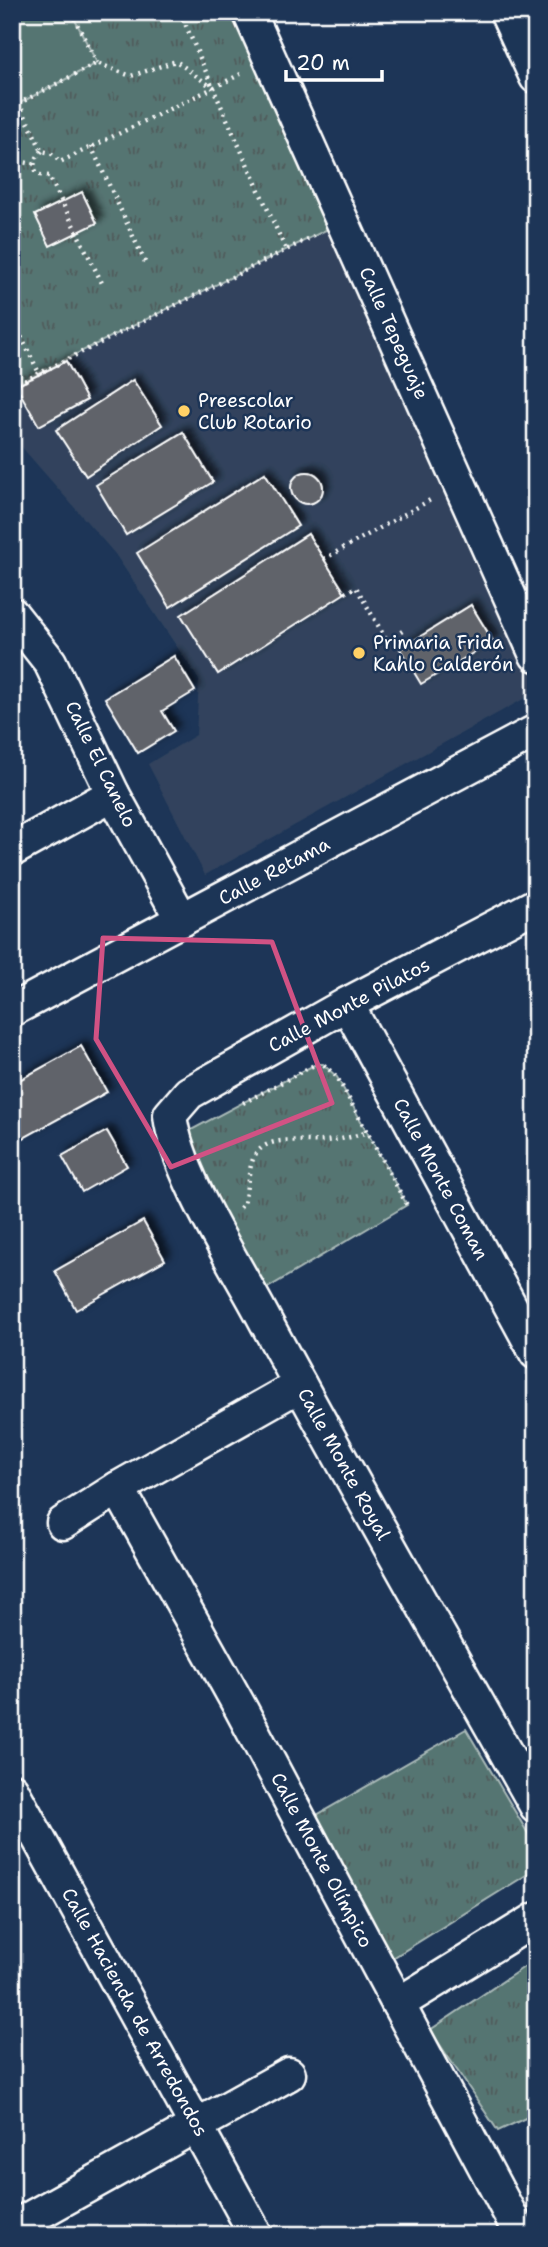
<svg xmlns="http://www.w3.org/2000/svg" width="548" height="2247" font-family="'Shantell Sans',sans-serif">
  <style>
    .built { fill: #31435d }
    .grass { fill: url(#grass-tufts); stroke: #aabab8; stroke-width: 2 }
    .pitch { fill: #557472; stroke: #aabab8; stroke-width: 2 }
    .building { fill: #61646b; stroke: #fff; stroke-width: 2; filter: url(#shadow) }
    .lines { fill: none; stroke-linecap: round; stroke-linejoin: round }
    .street-casing { stroke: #fff; stroke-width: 37 }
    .path { stroke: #fff; stroke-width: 4.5; stroke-dasharray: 2 5; stroke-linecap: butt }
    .street { stroke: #1d3557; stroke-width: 32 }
    .marked { fill: none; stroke: #d15284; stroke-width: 5; stroke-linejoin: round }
    .poi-dot { fill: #ffd166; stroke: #1d3557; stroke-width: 2.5 }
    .labels { text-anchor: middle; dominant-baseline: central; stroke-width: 5; stroke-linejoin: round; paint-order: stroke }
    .street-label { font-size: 19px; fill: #fff; stroke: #1d3557 }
    .poi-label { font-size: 19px; fill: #fff; stroke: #1d3557; text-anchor: start }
  </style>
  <defs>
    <pattern id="grass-tufts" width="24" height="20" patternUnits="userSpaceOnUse" patternTransform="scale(1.75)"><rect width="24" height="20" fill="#557472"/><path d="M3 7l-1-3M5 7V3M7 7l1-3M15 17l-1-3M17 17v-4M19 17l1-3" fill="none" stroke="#505c5b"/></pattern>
    <filter id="shadow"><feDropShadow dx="6" dy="-6" stdDeviation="3.5" flood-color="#0009"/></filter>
  </defs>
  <rect width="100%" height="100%" fill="#1d3557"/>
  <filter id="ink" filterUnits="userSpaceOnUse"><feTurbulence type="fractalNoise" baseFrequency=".0143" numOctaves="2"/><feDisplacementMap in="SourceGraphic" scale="14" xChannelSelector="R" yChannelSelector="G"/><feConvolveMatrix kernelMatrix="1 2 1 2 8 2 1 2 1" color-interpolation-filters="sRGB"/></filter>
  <g filter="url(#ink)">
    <polygon class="built" points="345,221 536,618 536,692 205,875 148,764 196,735 199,680 115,554 12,436 12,387"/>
    <g class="grass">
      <polygon points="12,12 240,12 344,221 12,386"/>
      <polygon points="316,1064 323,1064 337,1077 407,1205 259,1293 184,1137 191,1130"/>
      <polygon points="466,1729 536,1847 536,1869 391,1959 317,1815"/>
      <polygon points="536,1959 536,2113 498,2131 430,2030"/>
    </g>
    <polygon class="pitch" points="12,12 71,12 97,63 12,107"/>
    <g class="building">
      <polygon points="82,192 97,223 50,246 35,215"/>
      <polygon points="66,361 87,400 39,426 16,386"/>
      <polygon points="133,380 162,425 86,476 56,430"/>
      <polygon points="183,432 213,482 126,535 96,485"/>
      <circle cx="307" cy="488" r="16"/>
      <polygon points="265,473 298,526 170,607 137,553"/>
      <polygon points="308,534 345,593 218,674 181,615"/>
      <polygon points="471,605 493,641 421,684 400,649"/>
      <polygon points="174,656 195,691 162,711 174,731 138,753 105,698"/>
      <polygon points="81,1046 107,1092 22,1139 12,1121 12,1084"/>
      <polygon points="107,1131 127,1166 82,1192 62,1156"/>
      <polygon points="143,1221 165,1260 76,1310 55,1271"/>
    </g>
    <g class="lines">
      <g class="street-casing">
        <g id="street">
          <polyline points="249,12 536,655"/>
          <polyline points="506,12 536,77"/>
          <polyline points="12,614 50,662 113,794 182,920"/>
          <polyline points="12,850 113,794"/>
          <path d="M536 905 347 1004 189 1093 170 1115C176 1171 232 1259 260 1311 349 1477 443 1641 536 1806"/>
          <polyline points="347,1004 536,1353"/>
          <polyline points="12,1010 536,731"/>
          <polyline points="118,1488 240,1707 521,2235"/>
          <polyline points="63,1523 118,1488 300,1385"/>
          <polyline points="12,1790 256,2235"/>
          <polyline points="398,2004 536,1919"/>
          <polyline points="12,2228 289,2074"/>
        </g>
      </g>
      <g class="path">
        <polyline points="71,12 97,63"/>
        <polyline points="180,12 213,88 241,74"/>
        <polyline points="19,103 42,151 51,153 60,162 213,88"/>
        <polyline points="12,107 97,63 131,76 176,61 213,88 286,250"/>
        <polyline points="91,146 145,262"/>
        <path d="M42 151C35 159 30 167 40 175L49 176 102 283"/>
        <polyline points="12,160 34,164"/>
        <polyline points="12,318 39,373"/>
        <polyline points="12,387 314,236"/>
        <polyline points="324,559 432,499"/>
        <polyline points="345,593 356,587 387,641 404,630"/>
        <polyline points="243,1103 316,1064 323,1064 337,1077 407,1205"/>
        <path d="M240 1208 244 1203C247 1189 248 1173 253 1159 265 1132 301 1143 324 1141 339 1140 353 1137 367 1132"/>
      </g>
      <use href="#street" class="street"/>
    </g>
  </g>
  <path class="marked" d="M103 938 272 942 332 1103 171 1167 96 1039Z"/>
  <g class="poi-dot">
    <circle cx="184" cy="411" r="7"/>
    <circle cx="359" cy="653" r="7"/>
  </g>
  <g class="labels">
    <g class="street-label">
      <text transform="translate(394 333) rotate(66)">Calle Tepeguaje</text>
      <text transform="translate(101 764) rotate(64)">Calle El Canelo</text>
      <text transform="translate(274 871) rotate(-28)">Calle Retama</text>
      <text transform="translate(349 1005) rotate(-28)">Calle Monte Pilatos</text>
      <text transform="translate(441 1179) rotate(62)">Calle Monte Coman</text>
      <text transform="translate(344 1464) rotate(61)">Calle Monte Royal</text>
      <text transform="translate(322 1860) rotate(62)">Calle Monte Olímpico</text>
      <text transform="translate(135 2012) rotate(61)">Calle Hacienda de Arredondos</text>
    </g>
    <g class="poi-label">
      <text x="198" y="400">Preescolar<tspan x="198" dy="22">Club Rotario</tspan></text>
      <text x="373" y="642">Primaria Frida<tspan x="373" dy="22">Kahlo Calderón</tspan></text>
    </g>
  </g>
  <rect width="548" height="2247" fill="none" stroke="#1d3557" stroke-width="42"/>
  <rect x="21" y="21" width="506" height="2205" fill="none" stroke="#fff" stroke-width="2.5" filter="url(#ink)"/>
  <path d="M286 70v10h96v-10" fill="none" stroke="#ffffff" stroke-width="3.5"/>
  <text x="296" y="70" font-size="21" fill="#ffffff" stroke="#1d3557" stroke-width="5" paint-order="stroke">20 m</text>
</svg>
